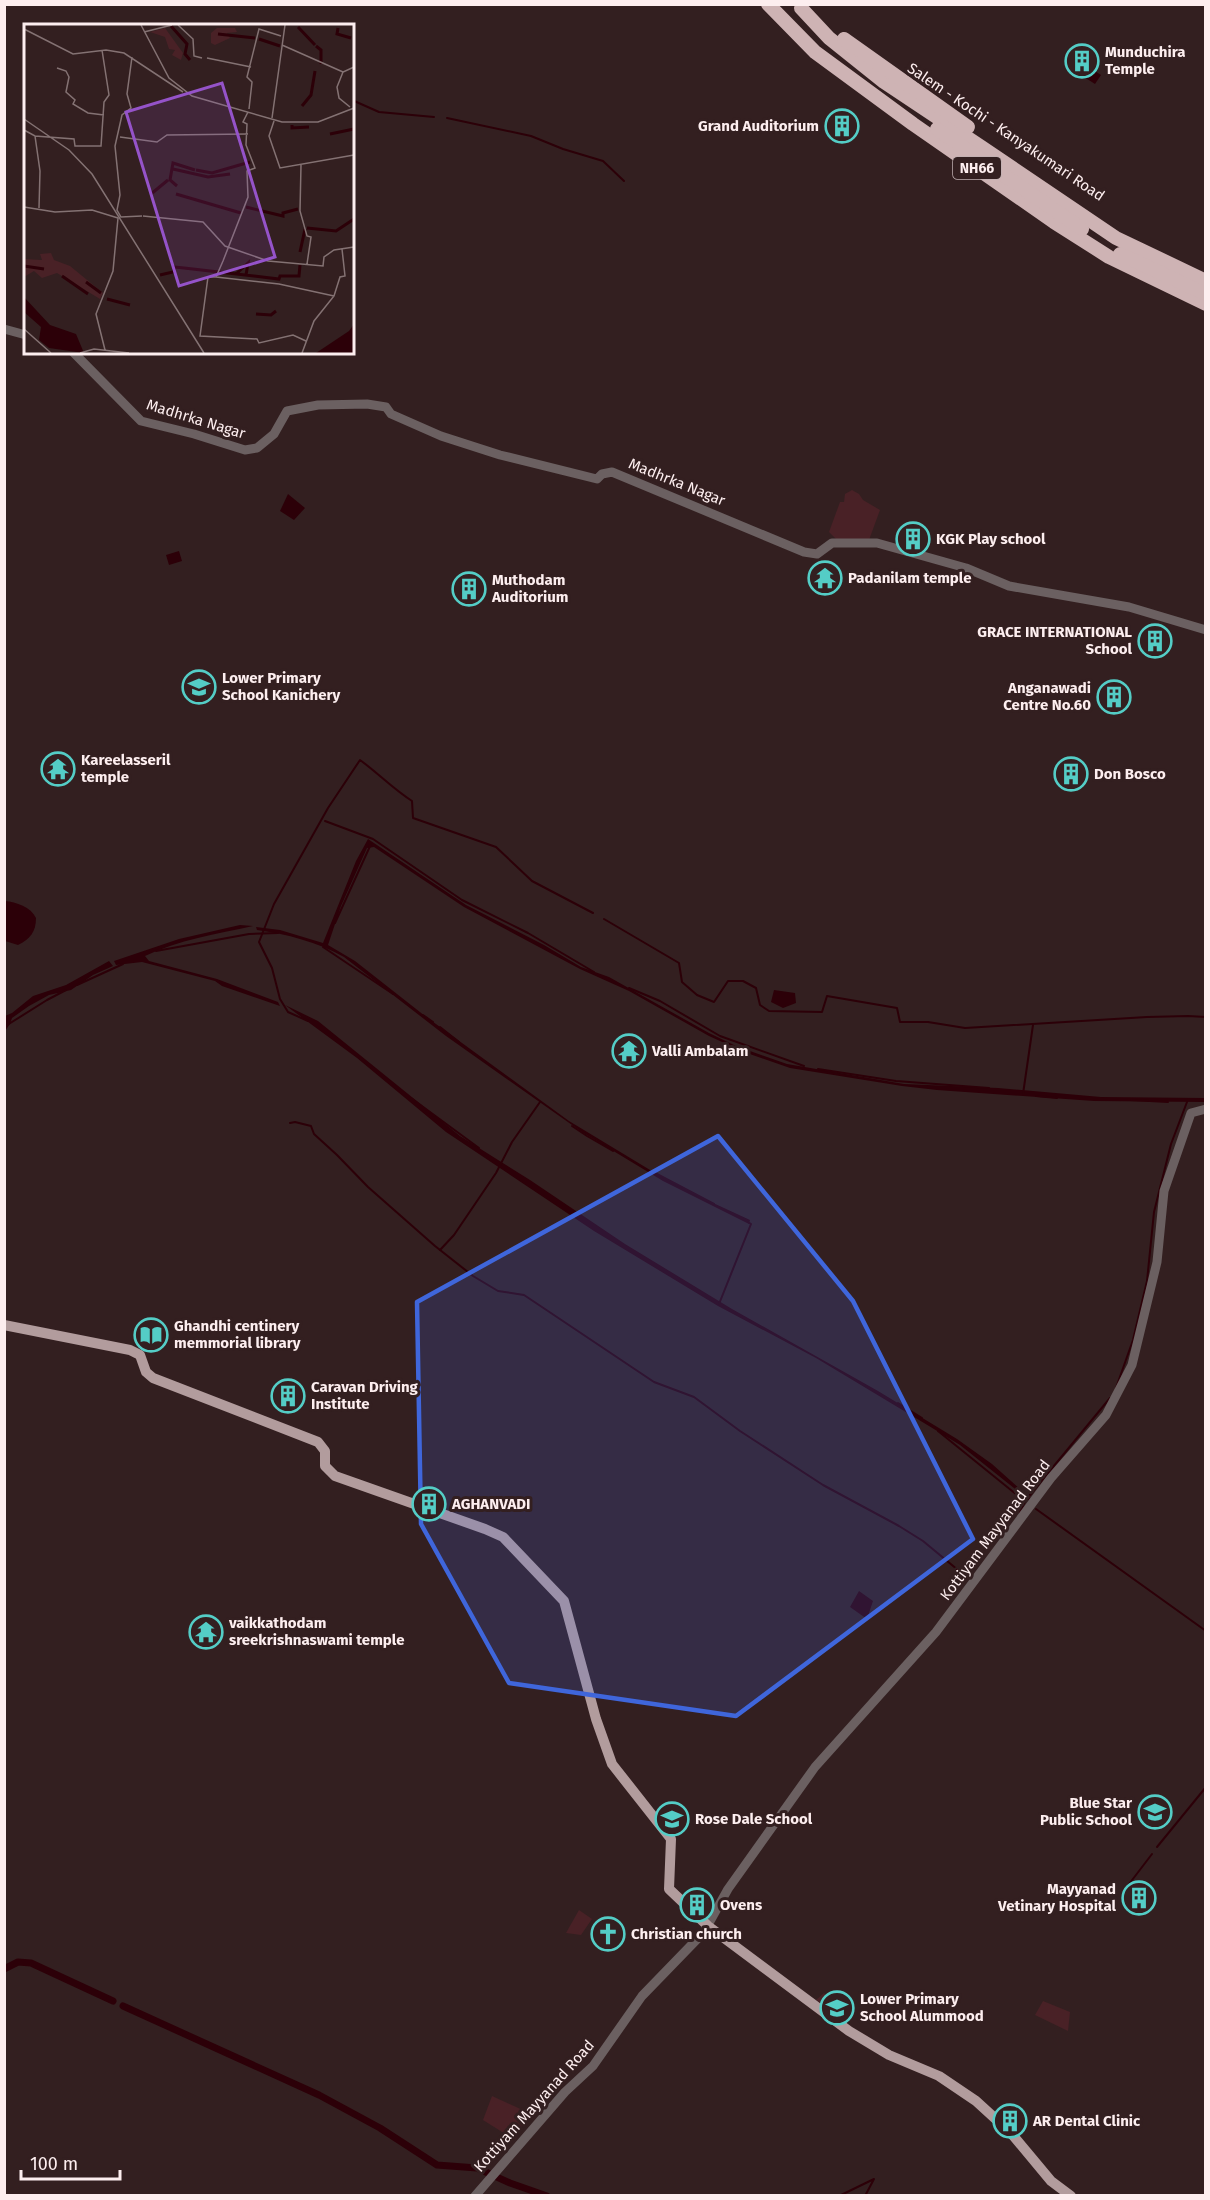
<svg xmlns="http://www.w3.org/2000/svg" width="1210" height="2200" font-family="'Fira Sans',sans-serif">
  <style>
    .green { fill: #492126 }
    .water { fill: #2c0008 }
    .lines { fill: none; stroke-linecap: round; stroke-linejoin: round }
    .stream { stroke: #2c0008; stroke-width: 2 }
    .canal { stroke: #2c0008; stroke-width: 7 }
    .minor { stroke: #6b6061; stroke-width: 9 }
    .major { stroke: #b29c9d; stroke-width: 10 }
    .highway { stroke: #ceb3b4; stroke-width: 14 }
    .marked { fill: #3f66db; fill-opacity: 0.2; stroke: #3f66db; stroke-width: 4.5; stroke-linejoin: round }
    .labels { text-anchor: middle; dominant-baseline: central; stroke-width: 6; stroke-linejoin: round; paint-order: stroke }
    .shield { fill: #331f20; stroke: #c0b0b1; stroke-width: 1.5 }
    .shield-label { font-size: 14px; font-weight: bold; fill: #fdeeef }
    .poi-label { font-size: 15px; font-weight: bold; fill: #fdeeef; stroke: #331f20; text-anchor: start }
    .street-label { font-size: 15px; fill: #fdeeef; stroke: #331f20 }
    .inset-river { fill: none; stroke: #2c0008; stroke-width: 3 }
    .inset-road { fill: none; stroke: #847273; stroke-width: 1.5 }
    .view { fill: #9553c9; fill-opacity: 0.15; stroke: #9553c9; stroke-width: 3 }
    .inset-edge { fill: none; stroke: #fdeeef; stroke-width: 3 }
  </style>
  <rect width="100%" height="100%" fill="#331f20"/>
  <g class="green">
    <polygon points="852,490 859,494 863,500 880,510 869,540 837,540 829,532 840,502 844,502 845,494"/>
    <polygon points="579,1910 592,1919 581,1935 566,1933"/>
    <polygon points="824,1993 841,2008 835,2011 816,2000"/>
    <polygon points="1043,2001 1070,2012 1068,2031 1035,2015"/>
    <polygon points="492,2096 529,2113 515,2140 483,2120"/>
  </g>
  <g class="water">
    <polygon points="1090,68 1101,75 1095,84 1084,77"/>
    <polygon points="288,494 305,508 294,520 280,511"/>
    <polygon points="179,551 182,561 169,565 166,555"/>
    <path d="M368 839 466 905 544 945 581 967 609 977 709 1033 736 1046 787 1064 904 1084 998 1088 1101 1097 1205 1098V1102L1094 1101 937 1090 902 1086 790 1068 744 1052 709 1036 629 991 580 969 464 907 374 847 367 848 341 906 328 945 355 961 425 1016 569 1121 660 1176 698 1196 750 1220 749 1224 663 1181 582 1132 446 1036 344 957C318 942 286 934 257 930L256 927 280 930 323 943 356 861Z"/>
    <path d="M5 901C16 902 31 907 36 918 36 932 30 939 18 945L5 941Z"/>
    <path d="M240 925 253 926C217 934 178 940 145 956L149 961 217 979 278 1002 280 1006 222 986 215 981 142 962 116 965 114 961 179 939Z"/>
    <polygon points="109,961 113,966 93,975 71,990 49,995 29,1006 12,1018 10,1024 5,1031 5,1016 12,1013 33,996 66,985"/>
    <polygon points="774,990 795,993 796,1003 783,1008 771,1002"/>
    <polygon points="285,1005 318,1021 460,1136 530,1180 625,1244 732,1309 878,1391 957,1439 992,1464 1030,1498 1029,1500 960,1445 929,1426 816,1358 718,1306 594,1231 446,1132 357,1058"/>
    <polygon points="859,1591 873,1601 867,1619 850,1607"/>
  </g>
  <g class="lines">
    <g class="stream">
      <polyline points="352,100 379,112 434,117"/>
      <polyline points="447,118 531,136 563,149 603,161 624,181"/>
      <polyline points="325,821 373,839 462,900 528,933 594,972"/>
      <polyline points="604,919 679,963 682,982 697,995 714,1002 728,981 743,981 756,988 760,1005 769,1011 822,1012 827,996 897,1008 900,1022 928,1022 965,1028 1147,1017 1188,1016 1206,1017"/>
      <polyline points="335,923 371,844"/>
      <polyline points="323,947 393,994"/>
      <polyline points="156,951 249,934 278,933"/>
      <polyline points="77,985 123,964"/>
      <polyline points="629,988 660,1001 720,1036 804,1066"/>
      <polyline points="423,1015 433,1022"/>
      <path d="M308 1021 288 1012 280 999 272 968 259 942 274 904 328 808 360 760C378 773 393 789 412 801L413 818 496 847 532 881 593 913"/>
      <polyline points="4,1027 47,1000 66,990"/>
      <polyline points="440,1027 459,1042"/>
      <polyline points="818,1069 896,1081 989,1088"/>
      <polyline points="1023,1094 1033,1025"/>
      <polyline points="1036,1096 1057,1098"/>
      <polyline points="411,1098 479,1148"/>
      <polyline points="1131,1100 1168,1102"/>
      <polyline points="290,1123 295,1122 311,1126 314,1134 337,1155 368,1187 435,1246 473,1276 498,1291 524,1295 654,1382 694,1397 740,1431 823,1485 899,1526 923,1541 964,1575 971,1577"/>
      <polyline points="572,1126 587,1136 613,1151"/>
      <polyline points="655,1173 714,1204"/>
      <polyline points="440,1250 454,1235 496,1173 512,1142 540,1102"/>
      <polyline points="719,1304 751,1224 748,1222"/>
      <polyline points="1116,1388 1133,1340 1147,1281 1154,1212 1171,1144 1187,1102"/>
      <polyline points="898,1403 922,1418"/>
      <polyline points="938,1431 1022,1499"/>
      <polyline points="1036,1509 1206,1631"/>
      <polyline points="1020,1513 1025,1501 1110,1398"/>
      <polyline points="1157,1847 1206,1787"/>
      <polyline points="1126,1888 1152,1854"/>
      <polyline points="839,2196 874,2179 865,2196"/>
    </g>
    <g class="canal">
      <polyline points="4,1969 18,1962 31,1963 113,2001"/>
      <polyline points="123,2006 319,2095 380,2128 437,2165 477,2168 510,2183 547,2196"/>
    </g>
    <g class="minor">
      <polyline points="4,329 26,335"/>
      <polyline points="73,352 141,421 194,434 245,450 257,448 274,434 287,411 318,405 367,404 386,407 391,414 441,436 500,455 597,479 602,474 612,472 804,552 817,554 832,543 877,543 966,568 1009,586 1129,607 1206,630"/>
      <polyline points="475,2196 565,2092 593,2066 642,1996 704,1932 728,1889 815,1767 936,1632 1051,1478 1106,1415 1132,1365 1157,1262 1164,1191 1191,1113 1206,1109"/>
    </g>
    <polyline class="major" points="4,1325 130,1350 140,1355 146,1372 153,1378 318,1442 325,1451 325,1466 335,1476 485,1529 503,1537 564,1601 596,1719 612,1764 671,1839 669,1889 708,1926 849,2031 889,2055 939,2076 976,2101 1011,2133 1051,2181 1071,2196"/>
    <g class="highway">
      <polyline points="768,4 815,52 913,124 1054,222 1109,257 1206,304"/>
      <polyline points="801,8 829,38 884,82 983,148 1116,238 1206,281"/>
      <polyline points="844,39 968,127"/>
      <polyline points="937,129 1082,229"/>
      <polyline points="1120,254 1206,294"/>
    </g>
  </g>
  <path class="marked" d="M718 1136 853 1301 973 1539 736 1716 509 1683 421 1524 417 1302Z"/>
  <defs>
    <g id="building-ring" transform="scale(1.725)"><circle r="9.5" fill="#331f20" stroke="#54cdc6" stroke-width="1.5"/><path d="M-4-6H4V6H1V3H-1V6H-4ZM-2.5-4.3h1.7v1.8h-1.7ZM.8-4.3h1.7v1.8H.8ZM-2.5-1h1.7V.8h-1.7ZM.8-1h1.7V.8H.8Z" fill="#54cdc6"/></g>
    <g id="temple-ring" transform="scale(1.725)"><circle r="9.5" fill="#331f20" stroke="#54cdc6" stroke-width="1.5"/><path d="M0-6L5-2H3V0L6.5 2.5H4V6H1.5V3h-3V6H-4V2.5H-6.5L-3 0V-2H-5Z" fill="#54cdc6"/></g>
    <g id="school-ring" transform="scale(1.725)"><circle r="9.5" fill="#331f20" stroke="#54cdc6" stroke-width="1.5"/><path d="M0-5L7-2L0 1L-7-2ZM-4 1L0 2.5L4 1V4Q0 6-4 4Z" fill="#54cdc6"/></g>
    <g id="library-ring" transform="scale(1.725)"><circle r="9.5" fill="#331f20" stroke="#54cdc6" stroke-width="1.5"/><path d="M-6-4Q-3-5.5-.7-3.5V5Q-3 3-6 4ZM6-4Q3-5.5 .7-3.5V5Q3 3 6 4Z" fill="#54cdc6"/></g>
    <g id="church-ring" transform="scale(1.725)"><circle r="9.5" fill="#331f20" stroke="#54cdc6" stroke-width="1.5"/><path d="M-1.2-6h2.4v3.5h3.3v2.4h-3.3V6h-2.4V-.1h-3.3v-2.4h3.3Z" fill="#54cdc6"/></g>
  </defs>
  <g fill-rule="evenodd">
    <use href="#building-ring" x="1082" y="61"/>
    <use href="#building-ring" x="842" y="126"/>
    <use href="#building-ring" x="913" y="539"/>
    <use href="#temple-ring" x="825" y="578"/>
    <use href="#building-ring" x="469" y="589"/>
    <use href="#building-ring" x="1155" y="641"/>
    <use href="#school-ring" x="199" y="687"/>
    <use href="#building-ring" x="1114" y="697"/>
    <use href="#temple-ring" x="58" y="769"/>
    <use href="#building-ring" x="1071" y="774"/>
    <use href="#temple-ring" x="629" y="1051"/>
    <use href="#library-ring" x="151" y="1335"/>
    <use href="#building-ring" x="288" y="1396"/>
    <use href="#building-ring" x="429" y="1504"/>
    <use href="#temple-ring" x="206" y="1632"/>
    <use href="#school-ring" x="1155" y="1812"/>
    <use href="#school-ring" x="672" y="1819"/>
    <use href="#building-ring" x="1139" y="1898"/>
    <use href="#building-ring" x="697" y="1905"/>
    <use href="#church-ring" x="608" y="1934"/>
    <use href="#school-ring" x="837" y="2008"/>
    <use href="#building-ring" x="1010" y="2121"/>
  </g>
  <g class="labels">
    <rect class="shield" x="953" y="157" width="48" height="22" rx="4.5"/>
    <g class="shield-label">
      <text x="977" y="168">NH66</text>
    </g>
    <g class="poi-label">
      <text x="1105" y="52">Munduchira<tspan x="1105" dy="17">Temple</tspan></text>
      <text x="819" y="126" text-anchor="end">Grand Auditorium</text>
      <text x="936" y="539">KGK Play school</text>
      <text x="848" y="578">Padanilam temple</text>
      <text x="492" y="580">Muthodam<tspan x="492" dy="17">Auditorium</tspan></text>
      <text x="1132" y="632" text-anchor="end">GRACE INTERNATIONAL<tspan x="1132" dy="17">School</tspan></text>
      <text x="222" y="678">Lower Primary<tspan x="222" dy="17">School Kanichery</tspan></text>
      <text x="1091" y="688" text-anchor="end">Anganawadi<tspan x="1091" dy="17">Centre No.60</tspan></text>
      <text x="81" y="760">Kareelasseril<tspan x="81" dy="17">temple</tspan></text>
      <text x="1094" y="774">Don Bosco</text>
      <text x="652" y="1051">Valli Ambalam</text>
      <text x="174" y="1326">Ghandhi centinery<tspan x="174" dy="17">memmorial library</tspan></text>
      <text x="311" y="1387">Caravan Driving<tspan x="311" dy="17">Institute</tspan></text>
      <text x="452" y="1504">AGHANVADI</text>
      <text x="229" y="1623">vaikkathodam<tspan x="229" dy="17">sreekrishnaswami temple</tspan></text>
      <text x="1132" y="1803" text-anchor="end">Blue Star<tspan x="1132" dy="17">Public School</tspan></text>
      <text x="695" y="1819">Rose Dale School</text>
      <text x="1116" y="1889" text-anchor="end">Mayyanad<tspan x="1116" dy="17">Vetinary Hospital</tspan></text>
      <text x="720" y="1905">Ovens</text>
      <text x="631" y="1934">Christian church</text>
      <text x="860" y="1999">Lower Primary<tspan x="860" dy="17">School Alummood</tspan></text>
      <text x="1033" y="2121">AR Dental Clinic</text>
    </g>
    <g class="street-label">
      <text transform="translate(1006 132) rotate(34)">Salem - Kochi - Kanyakumari Road</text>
      <text transform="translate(196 419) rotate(17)">Madhrka Nagar</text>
      <text transform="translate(677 482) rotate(22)">Madhrka Nagar</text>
      <text transform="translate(995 1530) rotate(-53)">Kottiyam Mayyanad Road</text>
      <text transform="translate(534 2106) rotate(-48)">Kottiyam Mayyanad Road</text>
    </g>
  </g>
  <g transform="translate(24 24)">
    <rect width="330" height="330" fill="#331f20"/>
    <path d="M141 4 159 29 157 36 148 31 151 26 145 25 141 13 126 8ZM193 4H211L213 8 203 9 206 14 191 21 187 19V9ZM27 229 30 236 46 242 79 269 76 275 33 249 18 254 10 247 0 253V235L18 236 16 230Z" fill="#492126"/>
    <path d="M0 273 26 301 52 310 60 329 25 324 15 316 17 303 0 288ZM330 300V329H292L325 307Z" fill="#2c0008"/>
    <path class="inset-river" d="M147 2 163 20 161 30 166 36M274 3 291 21M314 4 313 10 327 14M194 10 231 14M235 15 256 22M292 22 297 26V40M278 82 287 71 291 47M268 101V104L285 103M306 110 330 105M149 145 184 153 206 150M172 146 188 149 226 138M153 162 146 156 149 139 171 146M127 170 144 156M152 170 217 189M222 183 259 192V189L274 185M283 204 312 207 330 195M276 228 281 205M0 242 20 245M160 244 255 255 256 252H275L276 241M212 250 224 239 222 251M136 251 149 248 151 243 160 244M38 252 64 270M62 258 77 269M83 275 106 281M232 290 247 291 252 287"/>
    <path class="inset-road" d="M117 1 145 54 168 72 258 98H294L330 84M154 1 169 15 170 32 178 34M0 5 49 30 82 26 100 29 159 68M120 8 148 1M258 21 319 48M108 33 103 70 107 84 98 91 91 122 96 171 93 186 97 193 118 192M183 34 227 43M33 44 42 47 45 53 42 68 51 76 49 80 64 89 80 91M326 83 315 74 313 63 319 48 330 43M225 85 228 58 223 53 235 5 257 12M224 88 219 98 223 100 222 121 231 144 223 147 224 173 199 237 192 253H184L176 312 233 315 235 319 269 311 282 317M248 94 261 1M0 95 45 126 68 150 180 329M250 97 245 112 256 144 330 131M0 106 11 112 50 115 51 122H77L80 78 85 71 78 26M11 112 16 147 15 184M96 113 133 118 143 111 224 110M277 141 276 187 283 212 287 213 283 240M0 183 31 188 68 186 94 194M119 192 179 198 201 222 244 237 299 242 300 233 310 226 330 223M192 253 255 260 310 272M0 305 27 329M81 326 72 290 89 247 94 194M56 329 70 325 105 329M278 329 290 297 310 272 316 253 321 252 318 225"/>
    <path class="view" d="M198 59 251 233 155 262 102 88Z"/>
    <rect width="330" height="330" class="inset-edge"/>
  </g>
  <rect width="1210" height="2200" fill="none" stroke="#fdeeef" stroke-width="12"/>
  <path d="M21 2170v9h99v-9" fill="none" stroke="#fdeeef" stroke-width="3"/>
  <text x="30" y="2170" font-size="18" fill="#fdeeef" stroke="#331f20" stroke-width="4.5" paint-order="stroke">100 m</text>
</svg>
